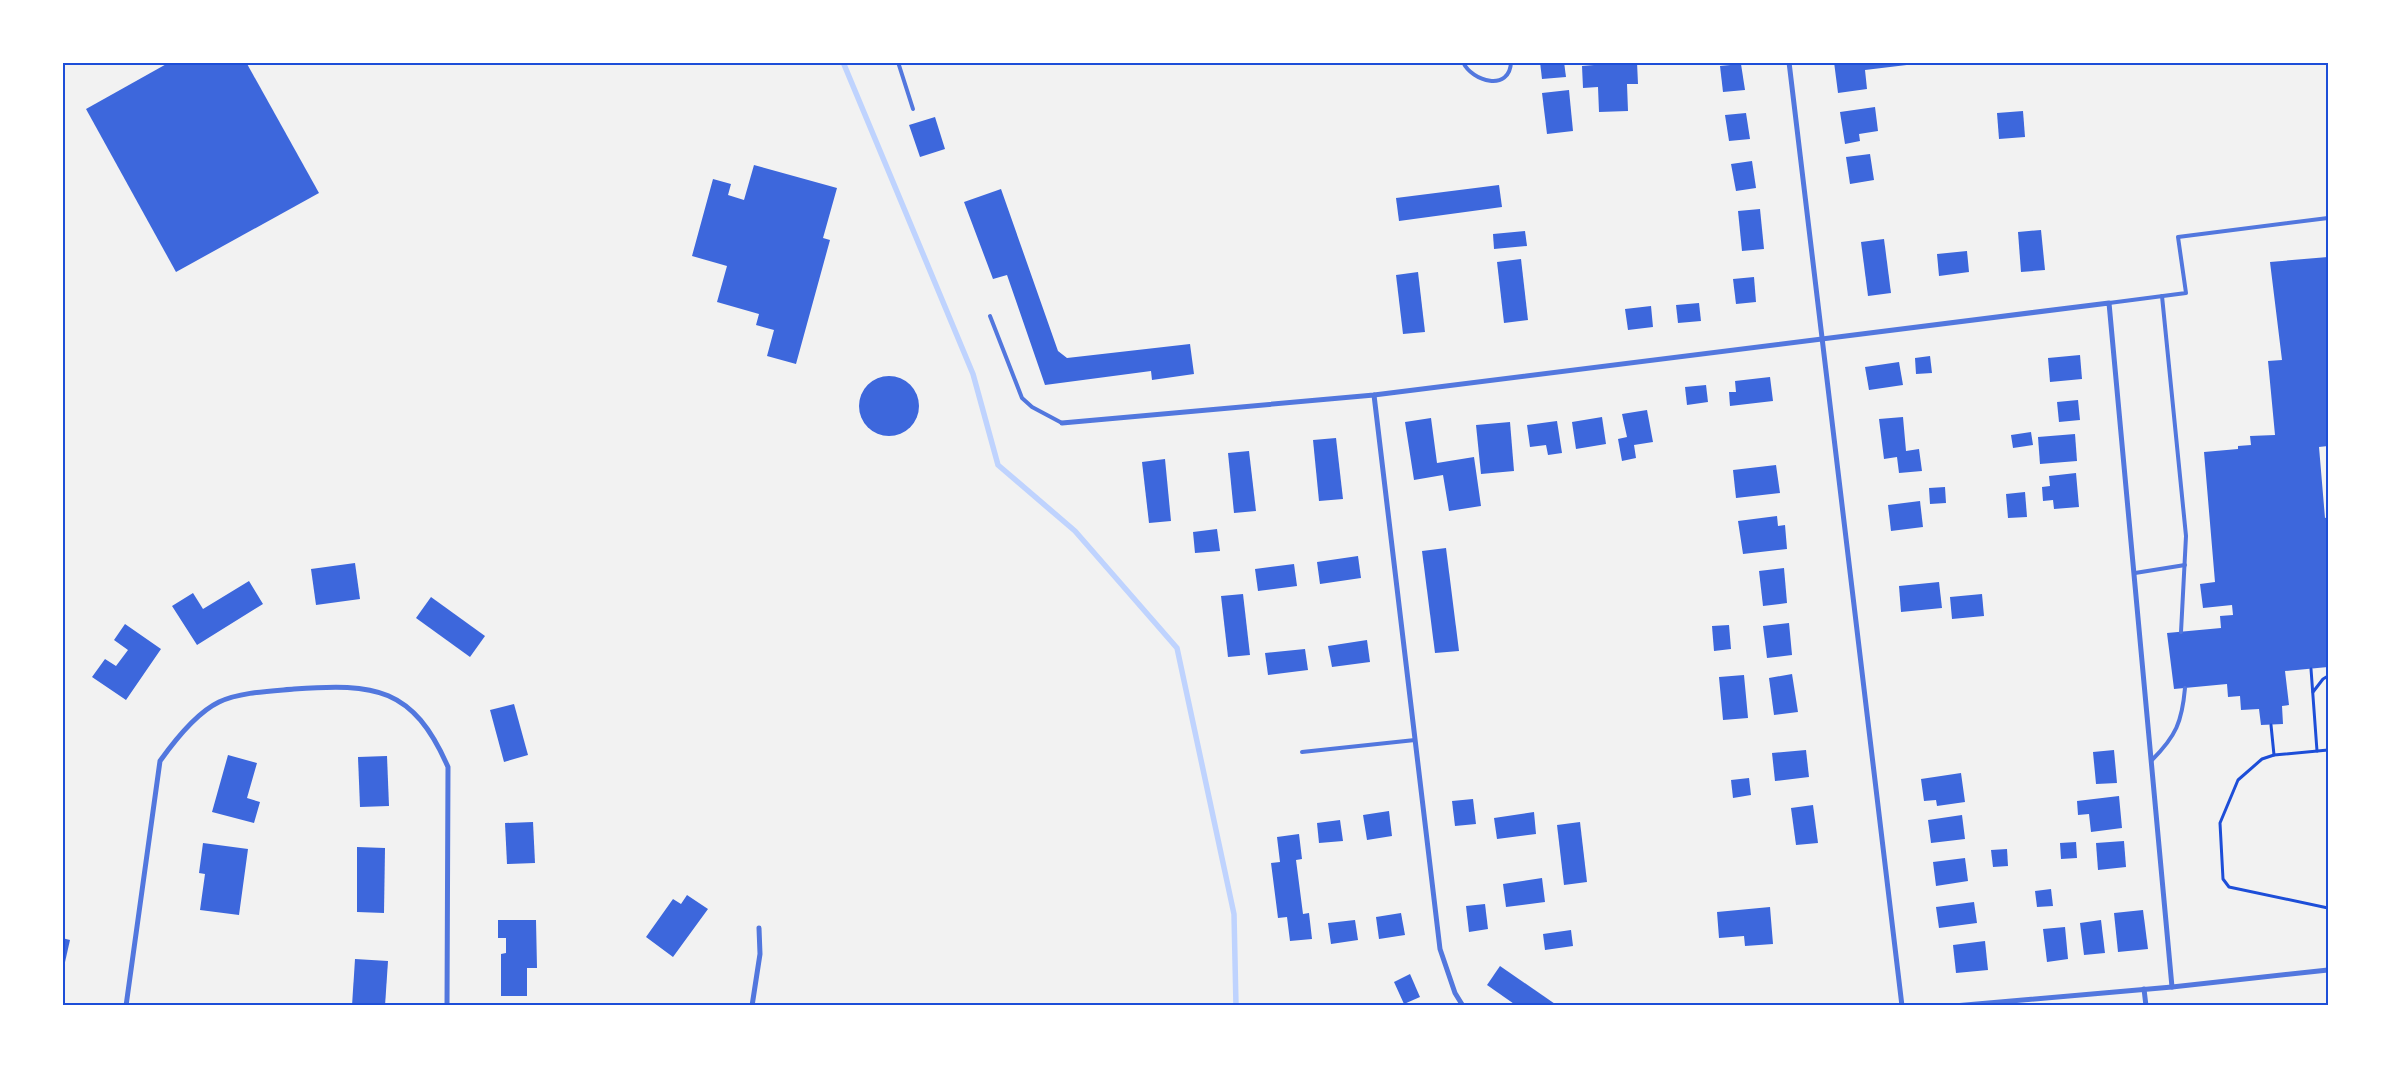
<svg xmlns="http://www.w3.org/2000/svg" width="2391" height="1068" font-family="Inter,sans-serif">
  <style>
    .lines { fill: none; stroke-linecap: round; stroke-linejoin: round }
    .stream { stroke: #bfd3fe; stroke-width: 5.5 }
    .building { fill: #3d67dc }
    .path { stroke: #1d4ed8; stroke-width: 3 }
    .service { stroke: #5277de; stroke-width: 4 }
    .minor { stroke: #5277de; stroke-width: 5 }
    .neatline { fill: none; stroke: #1d4ed8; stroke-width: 2 }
  </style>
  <rect width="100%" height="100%" fill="#f2f2f2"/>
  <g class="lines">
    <polyline class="stream" points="843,62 973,374 998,465 1075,531 1177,648 1234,914 1236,1006"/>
  </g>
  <g class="building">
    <polygon points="170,62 246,62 319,193 176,272 86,109"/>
    <polygon points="1540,62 1564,62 1566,77 1542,79"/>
    <polygon points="1594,62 1637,62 1638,84 1627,84 1628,111 1599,112 1598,87 1583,88 1582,66 1594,65"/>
    <polygon points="1834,62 1914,62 1915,64 1865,70 1867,89 1838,93"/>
    <polygon points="1741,64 1745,90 1723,92 1720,66"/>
    <polygon points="1569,90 1573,131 1547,134 1542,93"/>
    <polygon points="1875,107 1878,131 1859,134 1860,141 1845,144 1840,112"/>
    <polygon points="2023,111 2025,137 1999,139 1997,113"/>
    <polygon points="1746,113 1750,139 1729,141 1725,115"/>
    <polygon points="935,117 945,149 920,157 909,125"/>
    <polygon points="1870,154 1874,180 1850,184 1846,157"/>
    <polygon points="1752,161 1756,188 1736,191 1731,164"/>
    <polygon points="754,165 837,188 823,238 830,240 796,364 767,356 774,330 756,325 759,314 717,302 727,266 692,256 713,179 731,184 728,195 744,200"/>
    <polygon points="1499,185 1502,207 1399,221 1396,198"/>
    <polygon points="1001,189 1058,351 1067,358 1190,344 1194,374 1152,380 1151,371 1045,385 1007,275 993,279 964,202"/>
    <polygon points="1760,209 1764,249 1742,251 1738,211"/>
    <polygon points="2041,230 2045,270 2021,272 2018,232"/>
    <polygon points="1525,231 1527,246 1494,249 1493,234"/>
    <polygon points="1884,239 1891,293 1868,296 1861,242"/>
    <polygon points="1967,251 1969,272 1939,276 1937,254"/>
    <polygon points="2328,257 2328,446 2319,447 2325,518 2328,517 2328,667 2285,671 2289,705 2282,706 2283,724 2261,725 2259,709 2241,710 2240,696 2228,697 2227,684 2174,689 2167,633 2221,628 2220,616 2233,615 2232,605 2203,608 2200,584 2215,582 2204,452 2238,449 2238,446 2251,445 2250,436 2275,435 2268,361 2282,360 2270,262"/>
    <polygon points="1521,259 1528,320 1504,323 1497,262"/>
    <polygon points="1418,272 1425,332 1403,334 1396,275"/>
    <polygon points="1754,277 1756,302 1736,304 1733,279"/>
    <polygon points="1699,303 1701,321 1678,323 1676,305"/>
    <polygon points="1651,306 1653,327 1628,330 1625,309"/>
    <polygon points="2080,355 2082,379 2050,382 2048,358"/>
    <polygon points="1930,356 1932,373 1916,374 1915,358"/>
    <polygon points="1899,362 1903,385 1869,390 1865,367"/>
    <circle cx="889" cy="406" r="30"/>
    <polygon points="1770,377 1773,401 1730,406 1729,392 1736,392 1735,381"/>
    <polygon points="1706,385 1708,402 1687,405 1685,387"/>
    <polygon points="2078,400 2080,420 2059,422 2057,402"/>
    <polygon points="1647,410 1653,442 1634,445 1636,458 1622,461 1618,439 1627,437 1622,414"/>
    <polygon points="1602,417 1606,444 1576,449 1572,422"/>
    <polygon points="1903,417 1906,451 1919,449 1922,471 1899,473 1897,457 1884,459 1879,419"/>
    <polygon points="1431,418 1437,463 1474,457 1481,506 1449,511 1443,475 1414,480 1405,422"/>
    <polygon points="1557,421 1562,453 1548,455 1546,445 1530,447 1527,425"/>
    <polygon points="1510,422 1514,471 1481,474 1476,425"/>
    <polygon points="2031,432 2033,445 2013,448 2011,435"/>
    <polygon points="2075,434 2077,461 2040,464 2038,437"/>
    <polygon points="1336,438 1343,499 1319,501 1313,440"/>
    <polygon points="1249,451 1256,511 1234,513 1228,453"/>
    <polygon points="1165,459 1171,521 1149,523 1142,462"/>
    <polygon points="1776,465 1780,493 1736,498 1733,470"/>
    <polygon points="2076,473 2079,507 2054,509 2053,500 2043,501 2042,487 2050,486 2049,476"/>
    <polygon points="1945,487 1946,503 1930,504 1929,488"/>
    <polygon points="2025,492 2027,517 2008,518 2006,494"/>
    <polygon points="1920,501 1923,527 1891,531 1888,505"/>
    <polygon points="1777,516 1778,526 1785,525 1787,549 1743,554 1738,521"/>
    <polygon points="1217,529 1220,551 1195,553 1193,532"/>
    <polygon points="1446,548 1459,651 1435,653 1422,551"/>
    <polygon points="1358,556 1361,578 1320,584 1317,562"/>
    <polygon points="355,563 360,599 316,605 311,569"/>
    <polygon points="1294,564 1297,586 1258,591 1255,569"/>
    <polygon points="1784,568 1787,603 1763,606 1759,571"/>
    <polygon points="249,581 263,604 197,645 172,606 193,593 203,609"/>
    <polygon points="1939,582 1942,608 1901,612 1899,586"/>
    <polygon points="1243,594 1250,655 1228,657 1221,596"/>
    <polygon points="1982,594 1984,616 1952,619 1950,597"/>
    <polygon points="431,597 485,636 470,657 416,618"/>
    <polygon points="1789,623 1792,655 1767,658 1763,626"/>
    <polygon points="125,624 161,649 126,700 92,677 105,659 116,666 128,650 114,640"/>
    <polygon points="1729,625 1731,649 1714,651 1712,626"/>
    <polygon points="1367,640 1370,662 1332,667 1328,646"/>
    <polygon points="1305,649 1308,670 1268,675 1265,653"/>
    <polygon points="1792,674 1798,712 1774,715 1769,678"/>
    <polygon points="1744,675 1748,718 1723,720 1719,677"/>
    <polygon points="514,704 528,755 504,762 490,710"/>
    <polygon points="1806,750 1809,777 1775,781 1772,753"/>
    <polygon points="2114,750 2117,783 2096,784 2093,752"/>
    <polygon points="228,755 257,763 247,798 260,802 254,823 212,812"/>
    <polygon points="387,756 389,806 360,807 358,757"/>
    <polygon points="1961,773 1965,802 1937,806 1936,800 1924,801 1921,779"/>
    <polygon points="1749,778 1751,795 1733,798 1731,780"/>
    <polygon points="2119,796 2122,828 2091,832 2089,814 2078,815 2077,801"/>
    <polygon points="1473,799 1476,824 1455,826 1452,801"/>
    <polygon points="1813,805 1818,843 1796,845 1791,808"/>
    <polygon points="1389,811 1392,836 1367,840 1363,815"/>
    <polygon points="1534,812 1536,834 1497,839 1494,818"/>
    <polygon points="1962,815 1965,839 1931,843 1928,820"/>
    <polygon points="1340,820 1343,841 1319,843 1317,823"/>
    <polygon points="533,822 535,863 507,864 505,823"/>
    <polygon points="1580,822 1587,882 1564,885 1557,825"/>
    <polygon points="1299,834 1302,859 1296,860 1303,914 1309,913 1312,939 1290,941 1287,917 1278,918 1271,863 1280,862 1277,837"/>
    <polygon points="2124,841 2126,867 2098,870 2096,843"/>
    <polygon points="2076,842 2077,858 2061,859 2060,843"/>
    <polygon points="203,843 248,849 239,915 200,910 205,874 199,873"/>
    <polygon points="357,847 385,848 384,913 357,912"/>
    <polygon points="2007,849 2008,866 1993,867 1991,850"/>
    <polygon points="1965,858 1968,881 1936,886 1933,862"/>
    <polygon points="1542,878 1545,902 1506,907 1503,884"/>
    <polygon points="2051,889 2053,906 2037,907 2035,891"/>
    <polygon points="687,895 708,909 673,957 646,937 673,899 681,904"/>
    <polygon points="1974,902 1977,923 1939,928 1936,907"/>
    <polygon points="1485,904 1488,929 1469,932 1466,906"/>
    <polygon points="1770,907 1773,944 1745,946 1744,936 1719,938 1717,912"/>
    <polygon points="2143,910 2148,949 2118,952 2114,913"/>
    <polygon points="1401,913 1405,935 1379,939 1376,917"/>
    <polygon points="498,920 536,920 537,968 527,968 527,996 501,996 501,954 506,953 506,938 498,938"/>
    <polygon points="1355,920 1358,940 1331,944 1328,923"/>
    <polygon points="2101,920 2105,953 2084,955 2080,923"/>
    <polygon points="2065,927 2068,959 2047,962 2043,929"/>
    <polygon points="1571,930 1573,946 1545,950 1543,934"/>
    <polygon points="62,938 70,940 63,971 62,971"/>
    <polygon points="1985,941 1988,970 1956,973 1953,945"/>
    <polygon points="355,959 388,961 385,1006 352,1006"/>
    <polygon points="1500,966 1558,1006 1517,1006 1487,985"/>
    <polygon points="1410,974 1420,997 1404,1004 1394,982"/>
  </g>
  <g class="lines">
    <g class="path">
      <polyline points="2311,669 2317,751"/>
      <polyline points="2313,692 2323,679 2328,676"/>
      <polyline points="2271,725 2274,755"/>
      <polyline points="2328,750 2274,755 2262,759 2238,780 2220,823 2223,879 2229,887 2328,908"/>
    </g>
    <g class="service">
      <polyline points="898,62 913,109"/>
      <path d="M1463 62C1472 82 1510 92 1511 62"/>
      <polyline points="2162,296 2186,536 2181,632"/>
      <polyline points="2109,303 2186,293 2178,237 2328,218"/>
      <polyline points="990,316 1022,398 1032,407 1062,423"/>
      <polyline points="2135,573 2185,565"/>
      <polyline points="1302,752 1415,740"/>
      <path d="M2152 760C2176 736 2182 722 2185 688"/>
    </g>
    <g class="minor">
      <polyline points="1789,62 1902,1006"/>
      <polyline points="1374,395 1440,949 1455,993 1463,1006"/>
      <polyline points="1062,423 1374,395 2109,303 2172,987"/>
      <polyline points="2144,989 2146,1006"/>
      <path d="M126 1006 160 761C175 740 196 713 219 702 240 692 272 691 294 689 375 683 413 687 448 767L447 1006"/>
      <polyline points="752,1006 760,954 759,928"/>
      <polyline points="1954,1006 2172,987 2328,970"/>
    </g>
  </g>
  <rect width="2391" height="1068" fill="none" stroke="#ffffff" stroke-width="128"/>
  <rect x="64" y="64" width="2263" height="940" class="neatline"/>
</svg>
